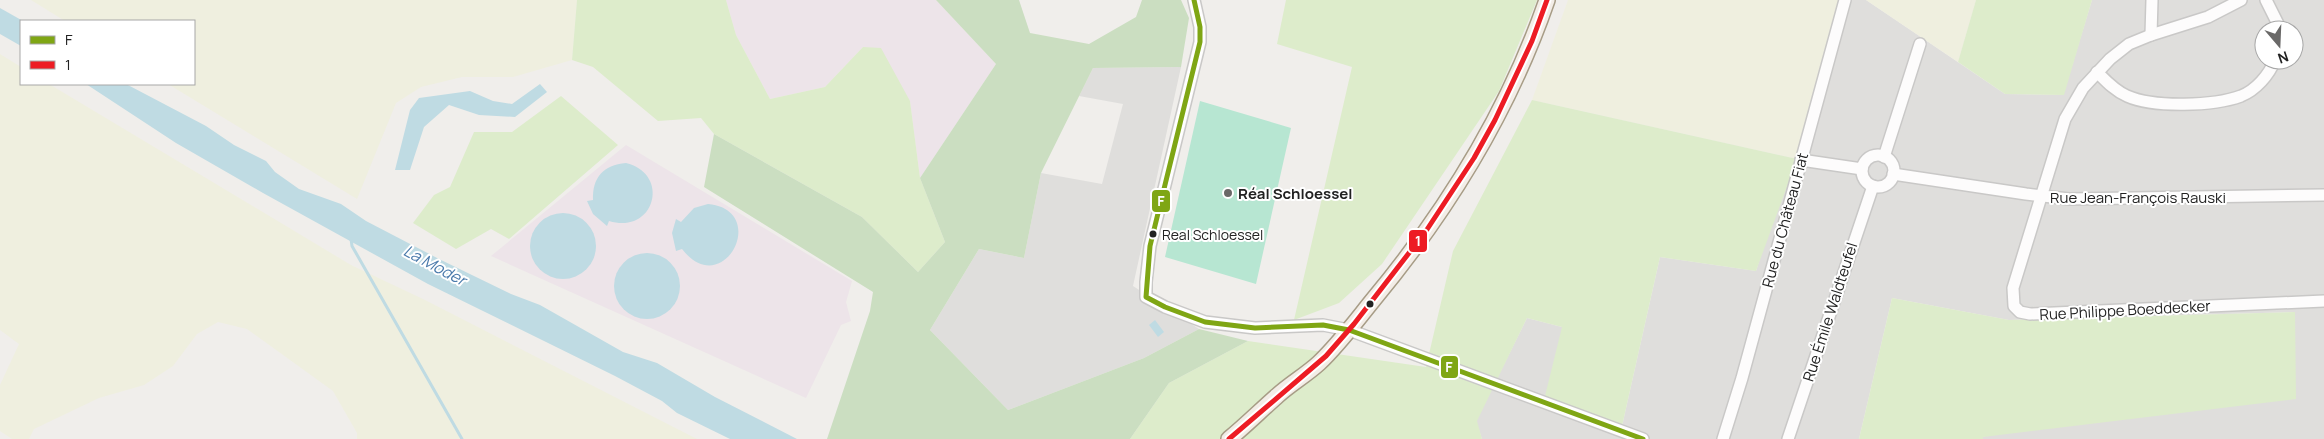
<svg xmlns="http://www.w3.org/2000/svg" width="2324" height="439" font-family="Manrope,sans-serif">
  <style>
    .residential { fill: #dfdedc; fill-rule: evenodd }
    .industrial { fill: #ede4e9 }
    .farmland { fill: #efefdf }
    .grass { fill: #ddeccb }
    .forest { fill: #cbdec1 }
    .pitch { fill: #b7e6d2 }
    .water { fill: #bfdbe3 }
    .lines { fill: none; stroke-linecap: round; stroke-linejoin: round }
    .stream { stroke: #bfdbe3; stroke-width: 3 }
    .minor-casing { stroke: #c9c8c7; stroke-width: 14 }
    .major-casing { stroke: #a79c86; stroke-width: 18 }
    .minor { stroke: #fdfcfc; stroke-width: 11 }
    .major { stroke: #f3ede7; stroke-width: 15 }
    .bus-1-casing { stroke: #fff; stroke-width: 9 }
    .bus-2-casing { stroke: #fff; stroke-width: 9 }
    .bus-1 { stroke: #7fa614; stroke-width: 5 }
    .bus-2 { stroke: #ed1c24; stroke-width: 5 }
    .poi-dot { fill: #6a6968; stroke: #fff; stroke-width: 2 }
    .bus-dot { fill: #222; stroke: #fff; stroke-width: 2 }
    .labels { text-anchor: middle; dominant-baseline: central; stroke-width: 4; stroke-linejoin: round; paint-order: stroke }
    .bus-label { font-size: 14px; fill: #222; stroke: #fff; text-anchor: start }
    .poi-label { font-size: 15px; font-weight: bold; fill: #222; stroke: #fff; text-anchor: start }
    .street-label { font-size: 15px; fill: #222; stroke: #fff }
    .water-label { font-size: 16px; font-style: italic; fill: #4a7aab; stroke: #fff }
    .line-badge { stroke: #fff; stroke-width: 2 }
    .badge-label { font-size: 14px; text-anchor: middle; font-weight: bold; fill: #fff }
  </style>
  <rect width="100%" height="100%" fill="#f0eeeb"/>
  <g class="residential">
    <path d="M1842 0H1866L2005 94 2063 95 2092 0H2324V439H1983V437L2295 312 2009 320 1892 298 1859 439H1482L1476 421 1527 318 1562 327 1622 426 1660 257 1756 271ZM2264 30H2294V60H2264Z"/>
    <polygon points="1181,67 1133,286 1199,329 1144,358 1008,410 930,330 979,249 1024,258 1041,173 1102,184 1123,104 1079,96 1093,68"/>
  </g>
  <g class="industrial">
    <polygon points="726,0 936,0 996,64 920,178 910,101 863,47 825,87 770,99 736,35"/>
    <polygon points="626,145 852,281 846,302 851,321 841,325 806,398 491,256"/>
  </g>
  <g class="farmland">
    <polygon points="31,0 577,0 572,60 513,77 462,77 421,87 396,103 357,199 168,84 194,84 194,21 65,21"/>
    <polygon points="1568,0 1842,0 1797,159 1532,100"/>
    <polygon points="1866,0 1976,0 1958,62"/>
    <polygon points="0,54 21,67 21,84 49,84 351,265 425,300 697,439 357,439 357,433 333,391 247,329 218,322 197,334 173,366 144,385 99,398 34,429 29,439 12,439 0,431 0,385 19,344 0,330"/>
  </g>
  <g class="grass">
    <polygon points="577,0 726,0 736,35 770,99 825,87 863,47 881,48 910,101 920,178 945,242 918,272 862,217 714,134 701,118 658,121 593,67 572,60"/>
    <polygon points="1286,0 1537,0 1499,91 1382,264 1339,303 1294,320 1352,67 1277,44"/>
    <polygon points="1976,0 2092,0 2064,95 2005,94 1958,62"/>
    <polygon points="561,96 618,145 509,239 491,229 456,249 413,223 434,195 450,187 474,132 512,132"/>
    <polygon points="1532,100 1797,159 1756,271 1660,257 1622,426 1545,396 1562,327 1527,318 1477,421 1482,439 1130,439 1169,383 1248,341 1426,367 1453,251"/>
    <polygon points="1892,298 2009,320 2295,312 2296,399 1983,437 1983,439 1859,439"/>
  </g>
  <polygon class="forest" points="936,0 1019,0 1030,33 1089,44 1136,17 1142,0 1181,0 1189,18 1181,67 1093,68 1041,173 1024,258 979,249 930,330 1008,410 1144,358 1199,329 1248,341 1169,383 1130,439 827,439 870,311 873,292 704,187 714,134 862,217 918,272 945,242 920,178 996,64"/>
  <polygon class="pitch" points="1200,101 1291,128 1256,284 1165,257"/>
  <g class="water">
    <polygon points="0,8 23,21 21,46 0,34"/>
    <polygon points="86,84 126,84 206,126 234,145 266,161 275,172 299,189 341,204 366,221 439,259 511,294 540,305 623,352 657,363 715,397 797,439 730,439 677,413 662,401 615,376 428,284 263,193 176,143"/>
    <polygon points="540,84 547,92 515,117 479,115 449,105 424,127 410,170 395,170 410,110 419,98 470,91 493,101 512,104"/>
    <path d="M626 163C671 174 655 235 609 221L607 226 593 214 587 201 593 200C592 178 603 165 626 163Z"/>
    <path d="M708 204C771 210 723 302 682 249L676 251 672 233 676 219 681 222 694 208Z"/>
    <circle cx="563" cy="246" r="33"/>
    <circle cx="647" cy="286" r="33"/>
    <polygon points="1155,320 1164,332 1158,337 1149,325"/>
  </g>
  <g class="lines">
    <polyline class="stream" points="351,239 352,246 462,439"/>
    <g class="minor-casing">
      <g id="minor">
        <polyline points="1194,0 1200,27 1200,42 1150,246 1146,282 1146,297 1165,307 1205,322 1255,328 1323,325 1349,330 1643,439"/>
        <polyline points="2241,0 2208,17 2151,35 2129,44 2110,59 2083,88 2065,119 2013,288 2014,306 2020,312 2030,314 2324,301"/>
        <polyline points="2266,0 2278,24 2278,30"/>
        <polyline points="2151,35 2152,0"/>
        <path d="M2097 72C2106 81 2115 91 2127 96 2154 108 2214 106 2241 96 2256 90 2269 75 2275 60"/>
        <circle cx="1878" cy="171" r="16"/>
        <polyline points="1884,157 1920,44"/>
        <polyline points="1801,160 1862,169"/>
        <polyline points="1893,174 2026,194 2069,199 2324,195"/>
        <polyline points="1723,439 1742,378 1845,0"/>
        <polyline points="1788,439 1873,186"/>
      </g>
    </g>
    <g class="major-casing">
      <path id="major" d="M1229 439C1246 425 1261 410 1277 396 1290 384 1306 375 1319 363 1339 344 1356 321 1373 300 1447 211 1509 110 1547 0"/>
    </g>
    <use href="#minor" class="minor"/>
    <use href="#major" class="major"/>
    <g class="bus-1-casing">
      <polyline id="bus-1" points="1194,0 1200,27 1200,42 1150,246 1146,297 1165,307 1205,322 1255,328 1323,325 1349,330 1643,439"/>
    </g>
    <g class="bus-2-casing">
      <polyline id="bus-2" points="1229,439 1326,356 1354,324 1426,231 1474,158 1495,120 1532,41 1547,0"/>
    </g>
    <use href="#bus-1" class="bus-1"/>
    <use href="#bus-2" class="bus-2"/>
  </g>
  <circle class="poi-dot" cx="1228" cy="193" r="5"/>
  <g class="bus-dot">
    <circle cx="1153" cy="234" r="4.5"/>
    <circle cx="1370" cy="304" r="4.5"/>
  </g>
  <g class="labels">
    <g class="bus-label">
      <text x="1162" y="234">Real Schloessel</text>
    </g>
    <g class="poi-label">
      <text x="1238" y="193">Réal Schloessel</text>
    </g>
    <g class="street-label">
      <text x="2138" y="197">Rue Jean-François Rauski</text>
      <text transform="translate(1785 220) rotate(-75)">Rue du Château Fiat</text>
      <text transform="translate(2125 310) rotate(-3)">Rue Philippe Boeddecker</text>
      <text transform="translate(1830 312) rotate(-72)">Rue Émile Waldteufel</text>
    </g>
    <g class="water-label">
      <text transform="translate(435 265) rotate(28)">La Moder</text>
    </g>
  </g>
  <g class="line-badge">
    <rect x="1151" y="189" width="20" height="24" rx="5" fill="#7fa614"/>
    <rect x="1408" y="229" width="20" height="24" rx="5" fill="#ed1c24"/>
    <rect x="1440" y="355" width="19" height="24" rx="5" fill="#7fa614"/>
  </g>
  <g class="badge-label">
    <text x="1161" y="206">F</text>
    <text x="1418" y="246">1</text>
    <text x="1449" y="372">F</text>
  </g>
  <rect x="20" y="20" width="175" height="65" fill="#ffffff" stroke="#a7a7a7"/>
  <rect x="30" y="36" width="25" height="8" fill="#7fa614" stroke="#a7a7a7"/>
  <text x="65" y="45" font-size="15" fill="#222222">F</text>
  <rect x="30" y="61" width="25" height="8" fill="#ed1c24" stroke="#a7a7a7"/>
  <text x="65" y="70" font-size="15" fill="#222222">1</text>
  <g transform="translate(2279 45) rotate(161)"><circle r="24" fill="#ffffff" stroke="#a7a7a7"/>
  <path d="M0-4L9 19L0 12L-9 19Z" fill="#6a6968"/>
  <text y="-8" font-size="14" font-weight="bold" text-anchor="middle" fill="#222222">N</text>
  </g>
</svg>
